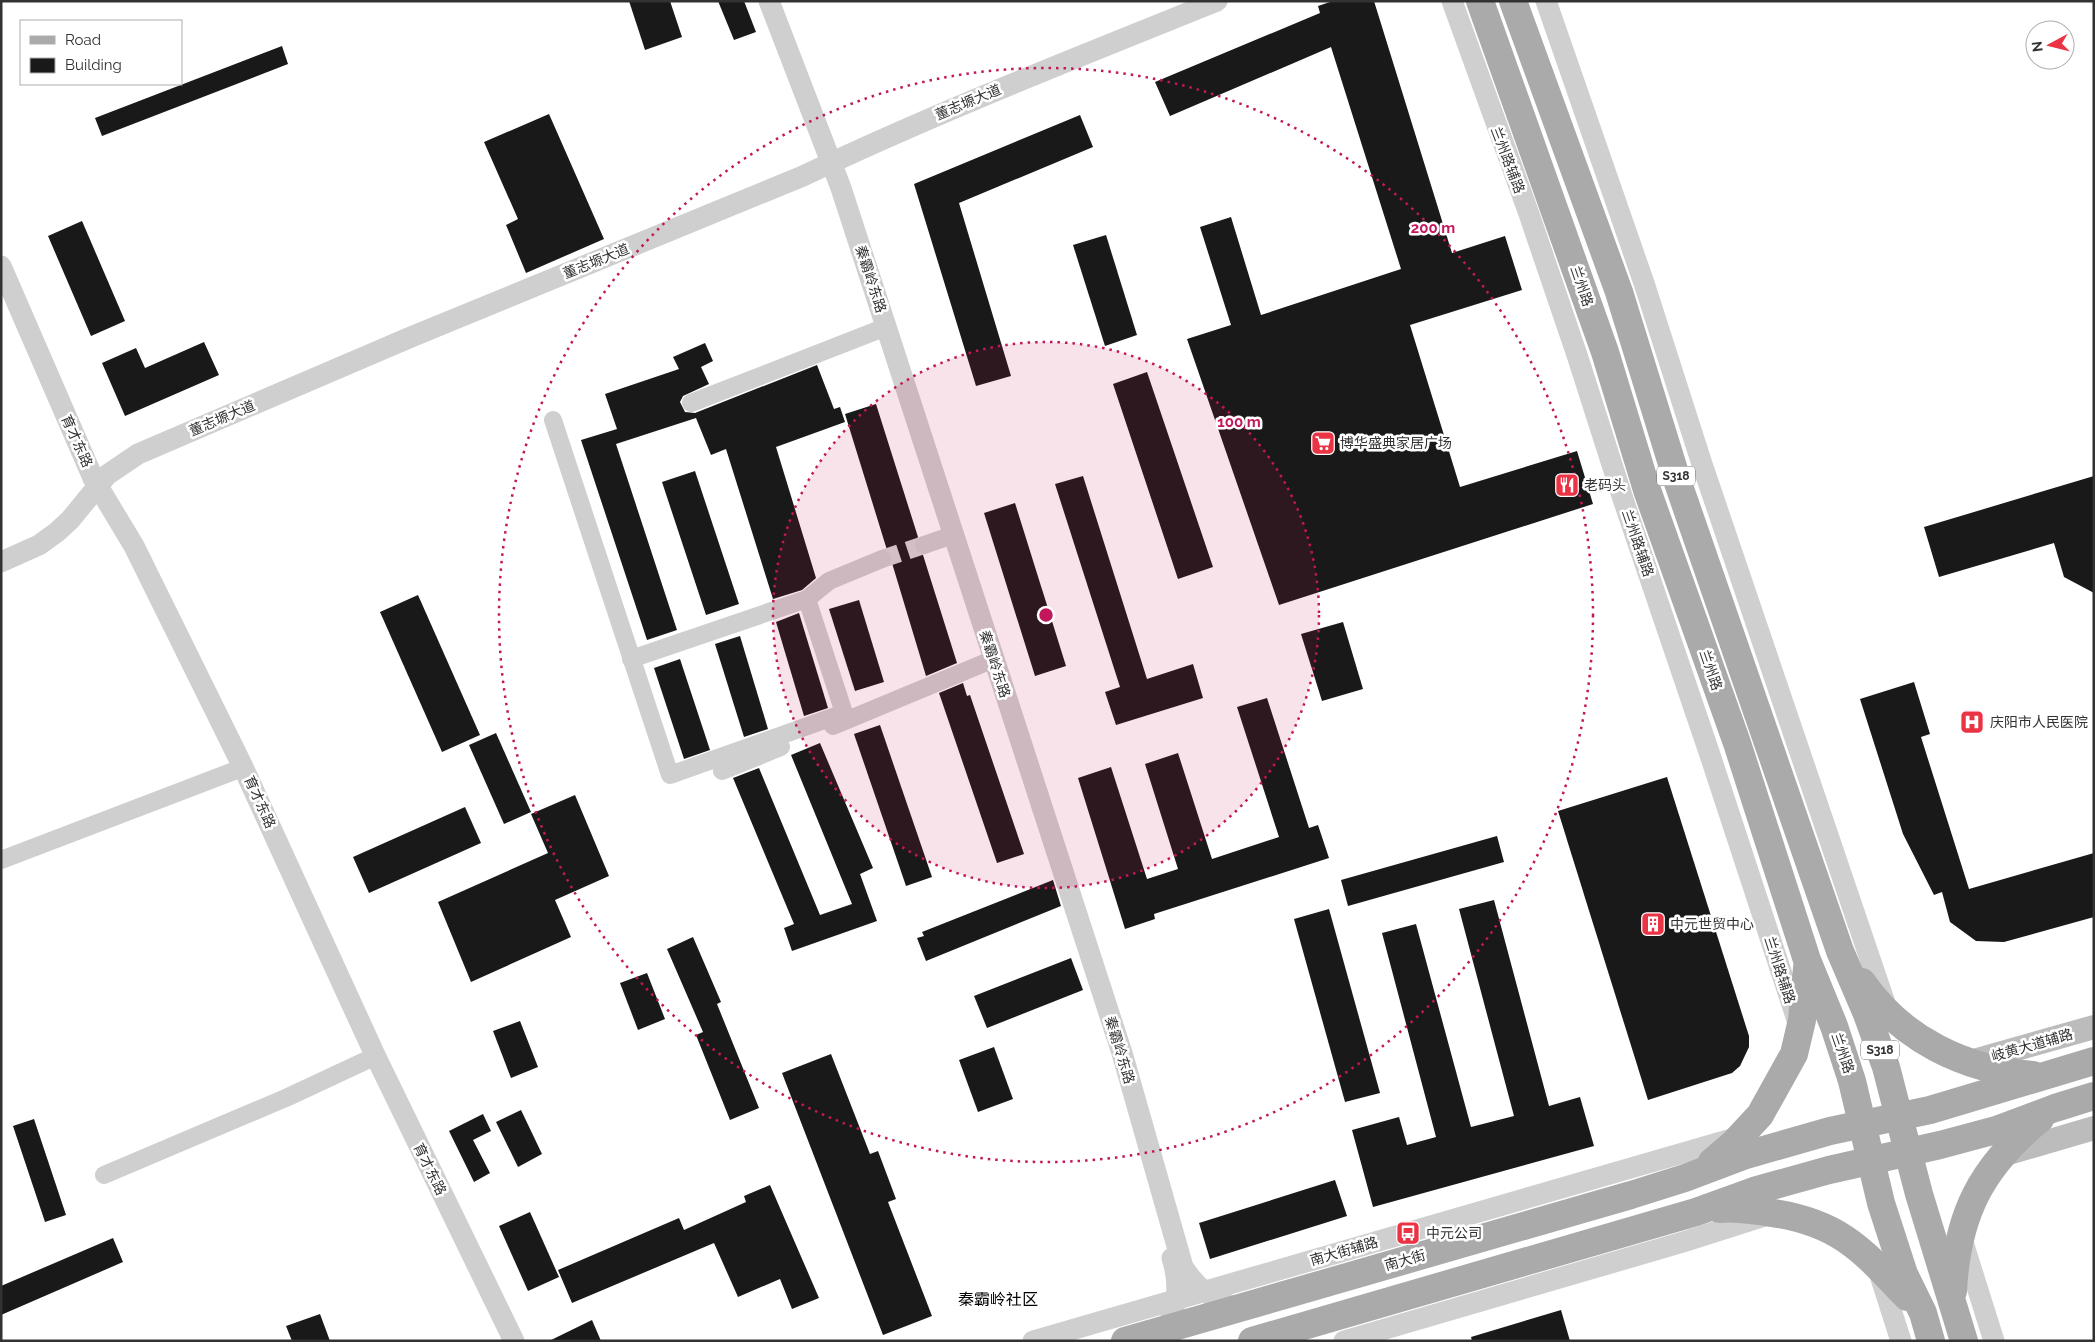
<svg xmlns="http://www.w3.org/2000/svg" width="2095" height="1342" font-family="Raleway,'Noto Sans SC',sans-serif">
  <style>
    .building { fill: #191919 }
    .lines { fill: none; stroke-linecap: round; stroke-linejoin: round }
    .minor-tunnel { stroke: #d6d6d6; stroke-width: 18; stroke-dasharray: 18 9; stroke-linecap: butt }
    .minor { stroke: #cfcfcf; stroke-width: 18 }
    .tertiary { stroke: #cfcfcf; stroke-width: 21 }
    .secondary { stroke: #bcbcbc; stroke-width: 24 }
    .primary { stroke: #aaa; stroke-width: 28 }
    .ring { fill: none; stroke: #c2185b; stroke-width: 2.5; stroke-dasharray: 2.5 5 }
    .labels { text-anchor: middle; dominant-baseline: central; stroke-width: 5; stroke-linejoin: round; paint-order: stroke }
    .shield { fill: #fff; stroke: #707070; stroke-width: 1 }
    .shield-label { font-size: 12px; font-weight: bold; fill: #323232 }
    .street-label { font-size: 14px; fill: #323232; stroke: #fff }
    .poi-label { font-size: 14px; fill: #323232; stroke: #fff; text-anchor: start }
    .quarter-label { font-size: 16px; fill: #000; stroke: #fff }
    .centre { fill: #c2185b; stroke: #fff; stroke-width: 2.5 }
    .ring-label { font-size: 15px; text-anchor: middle; font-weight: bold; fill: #c2185b; stroke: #fff; stroke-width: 5; stroke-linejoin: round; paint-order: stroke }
  </style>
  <rect width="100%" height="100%" fill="#fff"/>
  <g class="building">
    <polygon points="629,1 670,1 682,37 645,50"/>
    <polygon points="718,1 744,1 756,32 734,40"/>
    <polygon points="1333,1 1374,1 1452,253 1505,236 1522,290 1410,325 1460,487 1577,451 1593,504 1279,605 1187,339 1231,325 1200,227 1231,217 1261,315 1401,269 1331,47 1170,116 1155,82 1320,13 1318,6"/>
    <polygon points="282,46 288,64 102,136 95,118"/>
    <polygon points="549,114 604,239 526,273 506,225 518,219 484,142"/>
    <polygon points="1080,115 1093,147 959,203 1011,376 976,386 914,184"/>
    <polygon points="82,221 125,321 91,336 48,236"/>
    <polygon points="1106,235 1137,335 1105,346 1073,245"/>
    <polygon points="204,342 219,375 125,416 102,363 136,348 145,368"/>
    <polygon points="705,343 713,361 701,367 709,384 683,396 680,402 685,412 695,413 817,365 834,409 840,407 845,422 776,447 816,578 802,590 773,599 726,449 711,455 696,418 616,444 677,630 647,640 581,440 617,429 605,394 679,369 673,357"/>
    <polygon points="1147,372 1213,567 1178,579 1113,384"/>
    <polygon points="876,404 918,537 914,543 914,548 917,553 923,555 957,663 926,676 892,563 892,555 887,550 845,414"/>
    <polygon points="695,471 739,604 706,615 662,482"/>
    <polygon points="1083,476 1147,679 1193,664 1203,698 1116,725 1105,692 1120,687 1055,484"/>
    <polygon points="2094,476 2094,593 2064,577 2054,543 1939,577 1924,527"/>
    <polygon points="1015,503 1066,666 1035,676 984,513"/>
    <polygon points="418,595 480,735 442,752 380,612"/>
    <polygon points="859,600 884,682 855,691 829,609"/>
    <polygon points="799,613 828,708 804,716 776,622"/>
    <polygon points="1343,622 1363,689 1322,701 1301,634"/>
    <polygon points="740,636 768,729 744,737 715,644"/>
    <polygon points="680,659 710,750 684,759 654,668"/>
    <polygon points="1914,682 1930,734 1921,737 1969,889 2094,853 2094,917 2004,942 1976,941 1950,922 1942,892 1934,895 1903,834 1860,699"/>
    <polygon points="963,683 967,696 970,695 1024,854 997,863 939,693"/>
    <polygon points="1267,698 1309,828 1318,825 1329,858 1154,914 1155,919 1125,929 1078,778 1111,767 1147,879 1178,869 1145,764 1178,753 1212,859 1279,837 1237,707"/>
    <polygon points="880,725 932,877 906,886 854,734"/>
    <polygon points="496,733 531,812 504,824 469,745"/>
    <polygon points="820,743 873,868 860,874 877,921 792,951 784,928 794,924 733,778 759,768 820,915 852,904 791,755"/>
    <polygon points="1667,777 1749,1036 1749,1047 1740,1066 1732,1073 1648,1100 1558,811"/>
    <polygon points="575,795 609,876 555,900 571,937 471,982 438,902 548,853 531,814"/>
    <polygon points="465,807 481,843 369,893 353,857"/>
    <polygon points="1497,836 1504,862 1348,906 1341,880"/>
    <polygon points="1053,880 1061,906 926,961 917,938 924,936 922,932"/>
    <polygon points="1494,900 1549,1106 1580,1097 1594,1146 1373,1207 1352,1130 1399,1117 1407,1145 1436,1137 1382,933 1416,924 1471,1127 1514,1116 1459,909"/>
    <polygon points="1329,909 1380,1093 1345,1102 1294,919"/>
    <polygon points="693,937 721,1002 717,1004 759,1108 730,1120 696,1035 703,1032 667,949"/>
    <polygon points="1071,958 1083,990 987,1028 974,996"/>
    <polygon points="647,973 665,1019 638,1030 620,983"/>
    <polygon points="520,1021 538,1067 511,1078 493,1031"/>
    <polygon points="994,1047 1013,1099 978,1112 959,1060"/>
    <polygon points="831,1054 870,1154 878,1151 896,1199 888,1202 932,1316 883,1335 782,1073"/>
    <polygon points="521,1110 542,1154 518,1167 496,1122"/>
    <polygon points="483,1114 491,1131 473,1140 490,1173 474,1182 449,1131"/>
    <polygon points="34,1119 66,1215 45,1222 13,1126"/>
    <polygon points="1335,1180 1347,1216 1210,1259 1199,1223"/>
    <polygon points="770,1185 819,1298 792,1309 780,1279 738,1297 714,1243 572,1303 558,1270 679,1218 684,1230 746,1202 744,1196"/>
    <polygon points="530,1212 559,1277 528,1291 499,1226"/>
    <polygon points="113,1238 123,1262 1,1315 1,1286"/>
    <polygon points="1561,1310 1570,1341 1472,1341 1471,1337"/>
    <polygon points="320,1314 330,1341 292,1341 286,1326"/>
    <polygon points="592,1320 601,1341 549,1341"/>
  </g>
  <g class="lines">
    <polyline class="minor-tunnel" points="882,559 924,545"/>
    <g class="minor">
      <polyline points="691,403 886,327"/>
      <polyline points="553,420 670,775 844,713 807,599"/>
      <polyline points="924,545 953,535"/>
      <polyline points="631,659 807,599 829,581 882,559"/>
      <polyline points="833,726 994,659"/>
      <polyline points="722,771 781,747"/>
      <polyline points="1,860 234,771"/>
      <polyline points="104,1175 288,1097 365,1061"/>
    </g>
    <g class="tertiary">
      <path d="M769 1 841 188 1122 1053 1183 1267C1198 1290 1211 1298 1237 1308"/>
      <polyline points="1452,1 1529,214 1577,355 1623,499 1709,752 1799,1026"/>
      <polyline points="1546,1 1644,283 1702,464 1886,1006"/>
      <polyline points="1,266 93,478 134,546 243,767 375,1055 514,1341"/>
      <path d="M1 562 39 545 57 532 70 520 107 475 138 454 411 337 803 176C938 112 1078 57 1217 1"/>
      <polyline points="1961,1236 1994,1341"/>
      <polyline points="1877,1266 1901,1341"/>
      <path d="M1167 1328C1178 1304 1180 1284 1172 1258"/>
      <polyline points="1033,1341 1738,1137"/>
      <polyline points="1344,1341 1683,1242 1771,1214"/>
    </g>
    <g class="secondary">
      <polyline points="1970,1062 2094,1027"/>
      <polyline points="2002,1155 2094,1128"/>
    </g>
    <g class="primary">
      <polyline points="1480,1 1605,352 1647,490 1737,743 1807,960 1834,1026 1852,1081 1881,1203 1904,1274 1923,1313 1931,1341"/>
      <polyline points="1513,1 1619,292 1677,480 1840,951 1867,1014 1886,1067 1919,1194 1964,1341"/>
      <path d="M1862 982C1901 1039 1965 1070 2033 1075"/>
      <polyline points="1712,1162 1733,1144 1760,1115 1794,1054 1802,1020 1807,968"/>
      <path d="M1719 1209C1734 1207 1751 1210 1766 1212 1837 1221 1861 1248 1907 1297"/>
      <path d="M1953 1291C1957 1215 1981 1167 2040 1119"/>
      <polyline points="1125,1341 1631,1195 1685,1178 1746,1155 1830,1131 1930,1110 2094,1061"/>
      <polyline points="1252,1341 1696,1212 1757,1190 1829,1170 1940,1145 1996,1130 2055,1108 2094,1096"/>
    </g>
  </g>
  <circle cx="1046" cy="615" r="273" fill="#c2185b" fill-opacity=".12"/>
  <g class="ring">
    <circle cx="1046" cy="615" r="273"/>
    <circle cx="1046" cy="615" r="547"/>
  </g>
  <defs>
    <g id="supermarket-square" transform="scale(1.25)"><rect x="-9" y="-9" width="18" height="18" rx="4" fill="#ea3344" stroke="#fff"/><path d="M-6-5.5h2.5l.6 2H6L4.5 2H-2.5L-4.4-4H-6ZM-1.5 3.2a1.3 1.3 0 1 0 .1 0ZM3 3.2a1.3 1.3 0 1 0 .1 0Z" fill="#fff"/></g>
    <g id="restaurant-square" transform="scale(1.25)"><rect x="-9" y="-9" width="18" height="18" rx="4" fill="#ea3344" stroke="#fff"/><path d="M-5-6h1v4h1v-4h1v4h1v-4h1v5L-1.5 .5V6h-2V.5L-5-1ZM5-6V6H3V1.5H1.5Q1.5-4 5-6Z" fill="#fff"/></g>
    <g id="hospital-square" transform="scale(1.25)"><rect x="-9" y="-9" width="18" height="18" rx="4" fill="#ea3344" stroke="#fff"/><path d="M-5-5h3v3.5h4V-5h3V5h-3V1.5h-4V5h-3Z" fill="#fff"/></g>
    <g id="building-square" transform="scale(1.25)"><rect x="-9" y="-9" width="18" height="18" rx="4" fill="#ea3344" stroke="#fff"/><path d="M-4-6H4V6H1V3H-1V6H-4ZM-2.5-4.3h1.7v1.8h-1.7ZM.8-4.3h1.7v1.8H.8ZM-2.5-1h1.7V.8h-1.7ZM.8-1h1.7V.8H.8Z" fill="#fff"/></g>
    <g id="bus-square" transform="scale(1.25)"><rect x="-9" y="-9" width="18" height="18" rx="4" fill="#ea3344" stroke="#fff"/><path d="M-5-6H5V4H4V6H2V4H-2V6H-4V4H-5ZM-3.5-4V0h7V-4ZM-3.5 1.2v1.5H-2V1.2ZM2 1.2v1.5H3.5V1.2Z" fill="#fff"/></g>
  </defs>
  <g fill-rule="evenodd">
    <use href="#supermarket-square" x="1323" y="443"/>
    <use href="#restaurant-square" x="1567" y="485"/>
    <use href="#hospital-square" x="1972" y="722"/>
    <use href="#building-square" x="1653" y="924"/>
    <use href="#bus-square" x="1408" y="1233"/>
  </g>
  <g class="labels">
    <g class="shield">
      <rect x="1657" y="466.5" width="38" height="19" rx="4"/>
      <rect x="1861" y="1040.5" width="38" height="19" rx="4"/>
    </g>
    <g class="shield-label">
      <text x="1676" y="476">S318</text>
      <text x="1880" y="1050">S318</text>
    </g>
    <g class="street-label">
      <text transform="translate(968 102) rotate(-23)">董志塬大道</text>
      <text transform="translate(1508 160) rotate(69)">兰州路辅路</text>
      <text transform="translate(596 261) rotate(-22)">董志塬大道</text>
      <text transform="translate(871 279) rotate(72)">秦霸岭东路</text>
      <text transform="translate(1582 286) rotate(71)">兰州路</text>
      <text transform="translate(222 418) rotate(-23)">董志塬大道</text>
      <text transform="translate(77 441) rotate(66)">育才东路</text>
      <text transform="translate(1638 543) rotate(71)">兰州路辅路</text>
      <text transform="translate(995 664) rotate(72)">秦霸岭东路</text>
      <text transform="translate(1711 670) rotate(71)">兰州路</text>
      <text transform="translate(260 802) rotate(66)">育才东路</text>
      <text transform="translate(1780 970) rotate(72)">兰州路辅路</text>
      <text transform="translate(2032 1045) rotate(-16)">岐黄大道辅路</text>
      <text transform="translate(1120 1050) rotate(73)">秦霸岭东路</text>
      <text transform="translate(1843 1053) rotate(71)">兰州路</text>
      <text transform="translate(430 1169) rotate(64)">育才东路</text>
      <text transform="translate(1344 1251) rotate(-16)">南大街辅路</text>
      <text transform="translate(1405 1260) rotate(-16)">南大街</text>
    </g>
    <g class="poi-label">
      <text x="1340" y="443">博华盛典家居广场</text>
      <text x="1584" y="485">老码头</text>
      <text x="1990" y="722">庆阳市人民医院</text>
      <text x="1670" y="924">中元世贸中心</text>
      <text x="1426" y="1233">中元公司</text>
    </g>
    <g class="quarter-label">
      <text x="998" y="1299">秦霸岭社区</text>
    </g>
  </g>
  <circle cx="1046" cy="615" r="8" class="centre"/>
  <g class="ring-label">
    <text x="1433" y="233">200 m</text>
    <text x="1239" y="427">100 m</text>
  </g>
  <rect width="2095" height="1342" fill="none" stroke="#323232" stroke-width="5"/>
  <rect x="20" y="20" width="162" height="65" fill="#ffffff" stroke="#adadad"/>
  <rect x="30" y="36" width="25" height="8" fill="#aaaaaa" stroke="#adadad"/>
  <text x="65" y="45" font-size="15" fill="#323232">Road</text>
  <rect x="30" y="58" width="25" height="15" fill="#191919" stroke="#adadad"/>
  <text x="65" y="70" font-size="15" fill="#323232">Building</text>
  <g transform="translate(2050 45) rotate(263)"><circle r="24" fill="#ffffff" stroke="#adadad"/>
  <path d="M0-4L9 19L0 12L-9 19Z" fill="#ea3344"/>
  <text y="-8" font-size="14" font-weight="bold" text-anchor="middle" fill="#323232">N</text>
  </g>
</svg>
